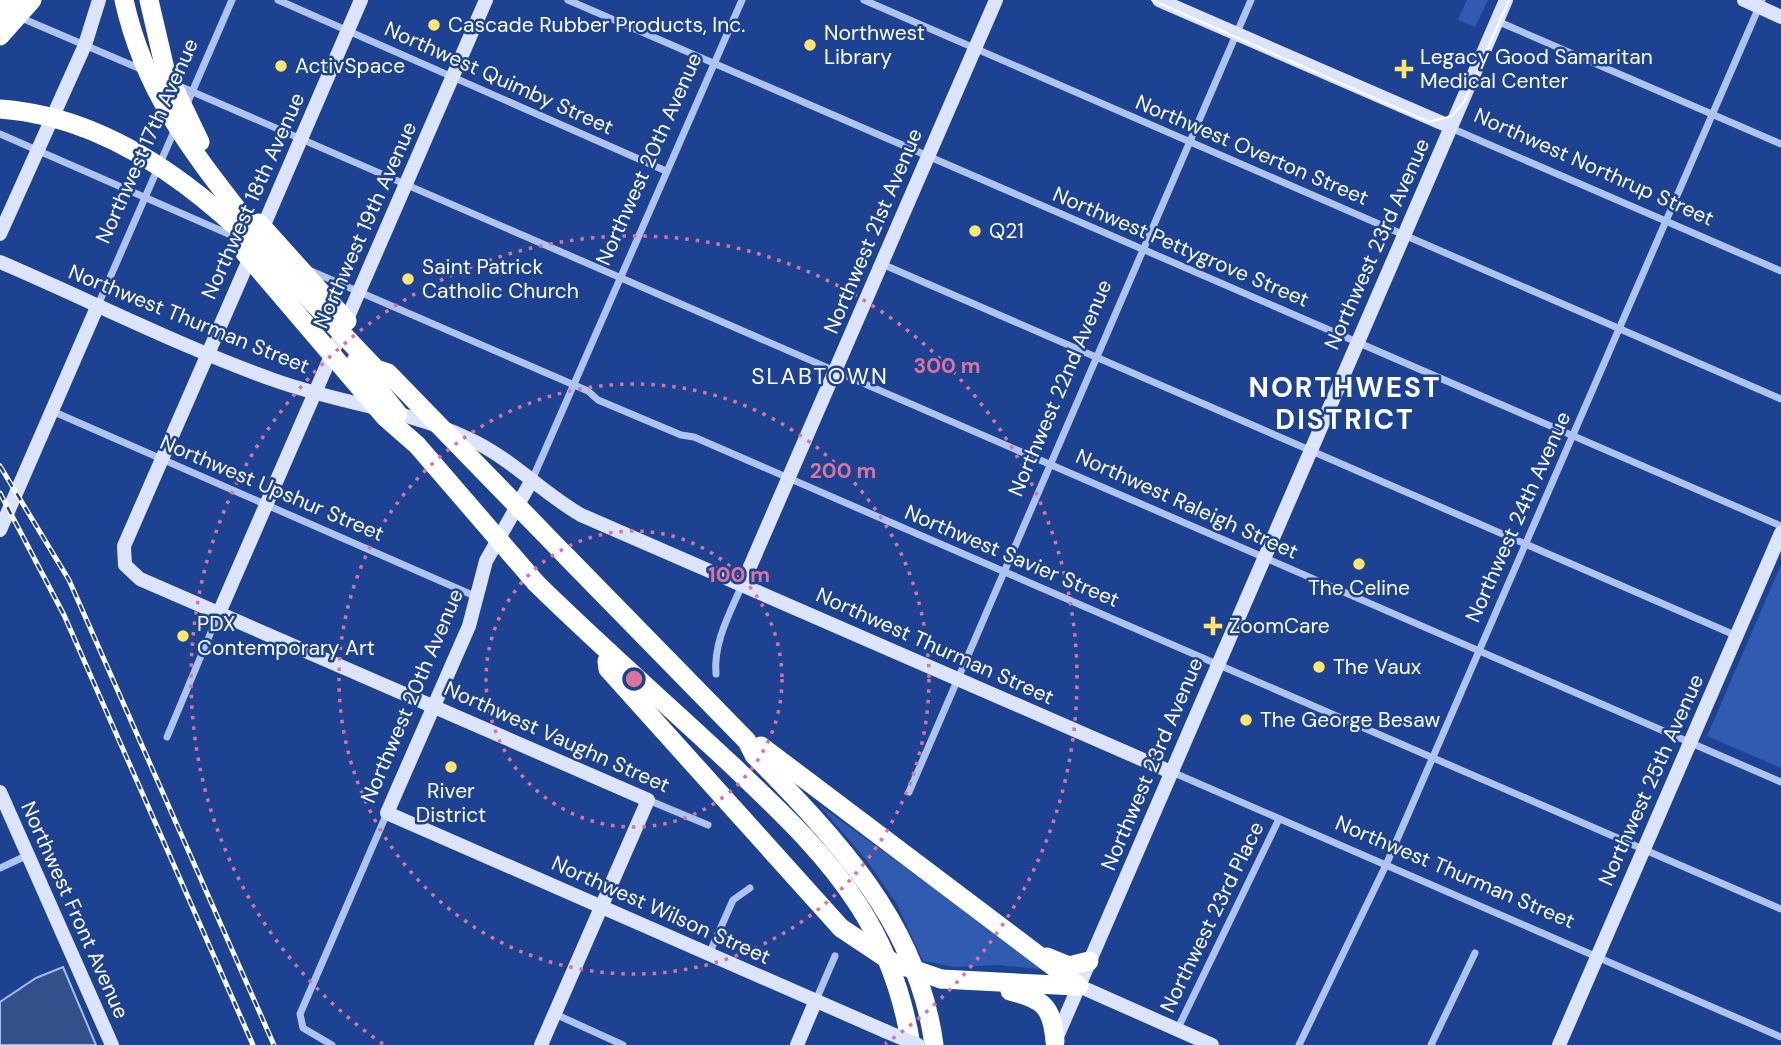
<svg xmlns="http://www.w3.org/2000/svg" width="1781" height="1045" font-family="'DM Sans',sans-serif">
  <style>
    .green { fill: #305bb0 }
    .water { fill: #34508b; stroke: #a1bcf0; stroke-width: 2 }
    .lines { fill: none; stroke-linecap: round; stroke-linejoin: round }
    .street { stroke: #aec3ee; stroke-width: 7 }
    .secondary { stroke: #dbe4fa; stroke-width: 14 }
    .highway { stroke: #fff; stroke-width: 19 }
    .tram { stroke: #fff; stroke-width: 2 }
    .rail-casing { stroke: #fff; stroke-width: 5 }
    .rail { stroke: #1d4292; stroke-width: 2.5; stroke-dasharray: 8; stroke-linecap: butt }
    .secondary-bridge { stroke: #dbe4fa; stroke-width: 14 }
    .highway-bridge { stroke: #fff; stroke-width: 19 }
    .ring { fill: none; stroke: #da749d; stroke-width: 3.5; stroke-dasharray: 3.5 7 }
    .poi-dot { fill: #fee66c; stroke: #1d4292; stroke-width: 2.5 }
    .labels { text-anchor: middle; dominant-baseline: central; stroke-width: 5; stroke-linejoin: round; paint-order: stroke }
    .poi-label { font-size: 21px; fill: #fff; stroke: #1d4292; text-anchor: start }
    .street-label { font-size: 21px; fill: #fff; stroke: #1d4292 }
    .neighbourhood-label { font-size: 23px; letter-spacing: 2px; fill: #fff; stroke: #1d4292 }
    .district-label { font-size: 28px; font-weight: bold; letter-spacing: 2px; fill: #fff; stroke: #1d4292 }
    .centre { fill: #da749d; stroke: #1d4292; stroke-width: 3.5 }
    .ring-label { font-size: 21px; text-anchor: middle; font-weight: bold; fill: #da749d; stroke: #1d4292; stroke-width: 5; stroke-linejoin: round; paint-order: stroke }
  </style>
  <rect width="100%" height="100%" fill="#1d4292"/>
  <g class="green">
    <polygon points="1467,0 1488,0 1475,27 1458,20"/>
    <polygon points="1781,565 1781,768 1707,736"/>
    <polygon points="818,804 1046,970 999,965 954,967 923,961 897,904 867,861"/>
  </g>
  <polygon class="water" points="63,967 96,1045 0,1045 0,1002 36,978"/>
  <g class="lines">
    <g class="street">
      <polyline points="278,0 666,171"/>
      <polyline points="568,0 1781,526"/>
      <polyline points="864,0 1781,399"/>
      <polyline points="19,17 143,70"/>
      <polyline points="1497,21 1781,144"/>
      <polyline points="177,85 1781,782"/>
      <polyline points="186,106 232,0"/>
      <polyline points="1451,128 1781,271"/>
      <polyline points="0,134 240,239"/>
      <polyline points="882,264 1737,636"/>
      <polyline points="311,271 588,391 598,400 681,435 694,437 1781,909"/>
      <polyline points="98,305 175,129"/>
      <polyline points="52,411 477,597"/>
      <polyline points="532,480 742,0"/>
      <path d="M716 674C713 643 730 613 742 585"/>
      <polyline points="167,737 219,613"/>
      <polyline points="1172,772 1781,1037"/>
      <polyline points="909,792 1251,0"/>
      <polyline points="648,800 708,825"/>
      <polyline points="0,868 28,855"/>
      <polyline points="709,954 733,900 750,888"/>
      <polyline points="816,1000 835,956"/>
      <polyline points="555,1014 623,1045"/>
      <polyline points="1177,1030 1279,819"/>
      <polyline points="332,1045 303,1028 300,1014 387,813"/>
      <polyline points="1299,1045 1386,865 1762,0"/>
      <polyline points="1431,1045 1475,953"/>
    </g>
    <g class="secondary">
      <polyline points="1159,0 1451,127"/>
      <polyline points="1744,0 1781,17"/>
      <polyline points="0,234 85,45 99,0"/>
      <polyline points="260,234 361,0"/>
      <polyline points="252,253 124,546 125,565 140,579 648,800 541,1045"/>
      <path d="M0 262C91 301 181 347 274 380 337 403 405 409 467 438 510 457 541 492 581 515L1171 772"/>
      <polyline points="532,480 486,561 469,626 387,813 885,1031"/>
      <polyline points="0,530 98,305"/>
      <polyline points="742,585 996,0"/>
      <polyline points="219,613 486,0"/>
      <polyline points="0,792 112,1045"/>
      <polyline points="1079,986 1212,1045"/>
      <polyline points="1056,1039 1506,0"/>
      <polyline points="797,1045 816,1000"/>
      <polyline points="1559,1045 1781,533"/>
    </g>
    <g class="highway">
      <path d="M566 556 747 741 754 755C836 839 918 923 934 1045"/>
      <path d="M536 583C601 647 669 706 735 768 780 811 826 854 859 906 886 948 903 996 911 1045"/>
      <polyline points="607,661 608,669 841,928"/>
      <polyline points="761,746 1079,986"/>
      <polyline points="1047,957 1069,966 1089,961"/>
      <polyline points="941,979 1076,986"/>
      <path d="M1010 991C1043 999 1052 1006 1055 1041"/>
    </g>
    <polyline class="tram" points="1152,0 1429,122 1452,116 1464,102 1509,0"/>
    <g class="rail-casing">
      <g id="rail">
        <polyline points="0,466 69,580 274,1045"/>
        <polyline points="0,493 64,615 253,1045"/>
      </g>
    </g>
    <use href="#rail" class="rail"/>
    <polyline class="secondary-bridge" points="885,1031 918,1045"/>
    <g class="highway-bridge">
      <path d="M124 0C146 100 201 162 262 241"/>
      <polyline points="149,0 165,69 200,142"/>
      <polyline points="0,15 10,0"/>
      <polyline points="0,36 32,0"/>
      <path d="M0 109C159 120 272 262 376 369L388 373 566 556"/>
      <polyline points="259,223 347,321"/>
      <polyline points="245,253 385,417 417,445 536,583"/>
      <polyline points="356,361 398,414"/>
      <polyline points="841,928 892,962 941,979"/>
    </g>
  </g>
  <g class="ring">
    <circle cx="634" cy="679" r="148"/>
    <circle cx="634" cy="679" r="295"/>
    <path d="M383 1044A443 443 0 1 1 885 1044"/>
  </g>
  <g class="poi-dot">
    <circle cx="434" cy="25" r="7"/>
    <circle cx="810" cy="45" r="7"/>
    <circle cx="281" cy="66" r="7"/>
    <path d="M1400.5 58.5h7v7h7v7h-7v7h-7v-7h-7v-7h7z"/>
    <circle cx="975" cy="231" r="7"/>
    <circle cx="408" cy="279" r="7"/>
    <circle cx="1359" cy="564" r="7"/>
    <path d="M1209.5 615.5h7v7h7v7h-7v7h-7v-7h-7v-7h7z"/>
    <circle cx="183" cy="636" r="7"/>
    <circle cx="1319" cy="667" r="7"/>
    <circle cx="1246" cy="720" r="7"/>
    <circle cx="451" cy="767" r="7"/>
  </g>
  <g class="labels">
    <g class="poi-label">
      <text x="448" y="25">Cascade Rubber Products, Inc.</text>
      <text x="824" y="33">Northwest<tspan x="824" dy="24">Library</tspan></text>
      <text x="1420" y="57">Legacy Good Samaritan<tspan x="1420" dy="24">Medical Center</tspan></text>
      <text x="295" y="66">ActivSpace</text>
      <text x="989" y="231">Q21</text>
      <text x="422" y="267">Saint Patrick<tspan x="422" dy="24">Catholic Church</tspan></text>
      <text x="1359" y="588" text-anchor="middle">The Celine</text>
      <text x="197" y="624">PDX<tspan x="197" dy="24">Contemporary Art</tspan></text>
      <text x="1229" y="626">ZoomCare</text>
      <text x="1333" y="667">The Vaux</text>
      <text x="1260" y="720">The George Besaw</text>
      <text x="451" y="791" text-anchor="middle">River<tspan x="451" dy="24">District</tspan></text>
    </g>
    <g class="street-label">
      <text transform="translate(499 78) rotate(24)">Northwest Quimby Street</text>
      <text transform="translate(147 141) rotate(-66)">Northwest 17th Avenue</text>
      <text transform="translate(1252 150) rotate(23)">Northwest Overton Street</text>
      <text transform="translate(649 159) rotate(-66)">Northwest 20th Avenue</text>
      <text transform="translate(1594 167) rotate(24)">Northwest Northrup Street</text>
      <text transform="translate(253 196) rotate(-66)">Northwest 18th Avenue</text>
      <text transform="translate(365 225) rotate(-66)">Northwest 19th Avenue</text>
      <text transform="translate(873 231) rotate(-67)">Northwest 21st Avenue</text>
      <text transform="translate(1377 244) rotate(-66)">Northwest 23rd Avenue</text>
      <text transform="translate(1181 247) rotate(23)">Northwest Pettygrove Street</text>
      <text transform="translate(189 319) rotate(22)">Northwest Thurman Street</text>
      <text transform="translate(1060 388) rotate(-67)">Northwest 22nd Avenue</text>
      <text transform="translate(272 488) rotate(23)">Northwest Upshur Street</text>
      <text transform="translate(1187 504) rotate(24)">Northwest Raleigh Street</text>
      <text transform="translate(1518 517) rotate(-66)">Northwest 24th Avenue</text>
      <text transform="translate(1012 556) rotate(23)">Northwest Savier Street</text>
      <text transform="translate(935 646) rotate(24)">Northwest Thurman Street</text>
      <text transform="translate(412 696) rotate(-67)">Northwest 20th Avenue</text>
      <text transform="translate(557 737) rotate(24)">Northwest Vaughn Street</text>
      <text transform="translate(1152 764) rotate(-67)">Northwest 23rd Avenue</text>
      <text transform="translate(1651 780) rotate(-66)">Northwest 25th Avenue</text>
      <text transform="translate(1455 872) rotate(23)">Northwest Thurman Street</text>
      <text transform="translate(75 910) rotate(66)">Northwest Front Avenue</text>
      <text transform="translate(661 910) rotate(24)">Northwest Wilson Street</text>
      <text transform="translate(1212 917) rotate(-64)">Northwest 23rd Place</text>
    </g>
    <g class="neighbourhood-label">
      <text x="820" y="376">SLABTOWN</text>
    </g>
    <g class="district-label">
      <text x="1345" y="387">NORTHWEST<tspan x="1345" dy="32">DISTRICT</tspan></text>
    </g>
  </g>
  <circle cx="634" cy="679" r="10" class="centre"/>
  <g class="ring-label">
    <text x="947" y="373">300 m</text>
    <text x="843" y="478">200 m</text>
    <text x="739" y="582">100 m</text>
  </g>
</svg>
